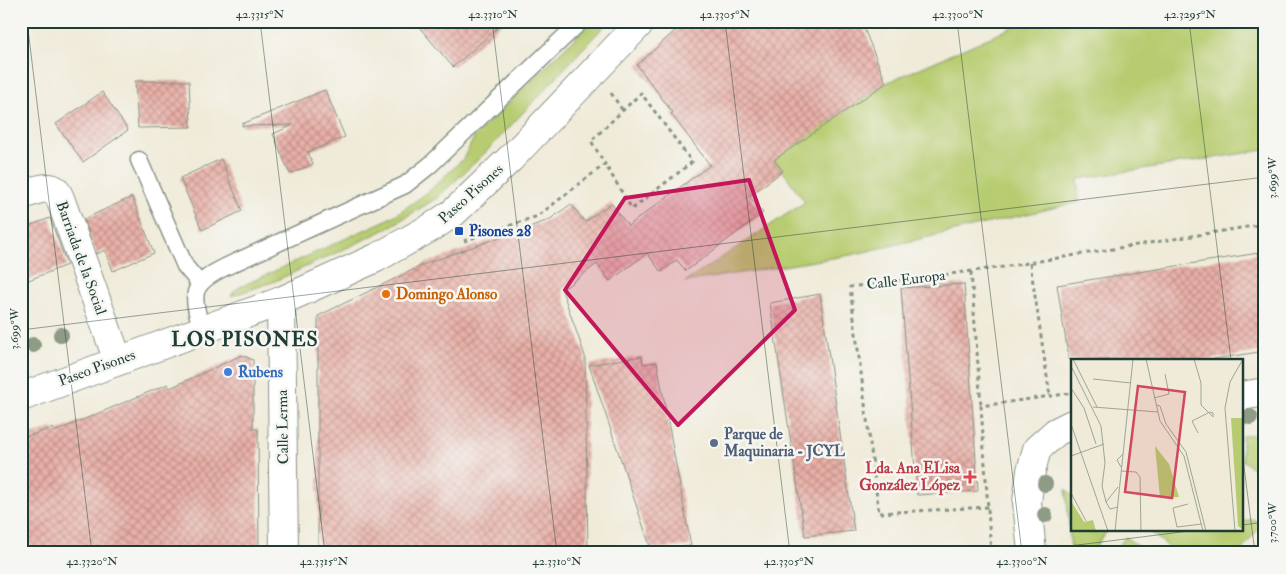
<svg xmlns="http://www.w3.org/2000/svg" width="1286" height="574" font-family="'IM FELL Double Pica',serif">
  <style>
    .green { fill: #b7cc70; stroke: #6b8452 }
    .building { fill: url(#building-cross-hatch) }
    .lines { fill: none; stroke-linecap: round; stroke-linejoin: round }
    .lane-casing { stroke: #889486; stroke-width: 19 }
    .street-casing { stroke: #889486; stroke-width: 30 }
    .secondary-casing { stroke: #889486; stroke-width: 30 }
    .path { stroke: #889486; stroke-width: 3; stroke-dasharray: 4 4; stroke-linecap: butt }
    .lane { stroke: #fff; stroke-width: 16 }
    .street { stroke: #fff; stroke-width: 28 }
    .secondary { stroke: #fff; stroke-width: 28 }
    .tree { fill: #8e9b85 }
    .marked { fill: #c2185b; fill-opacity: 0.2; stroke: #c2185b; stroke-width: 4; stroke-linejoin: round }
    .ticks { fill: none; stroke: #1f3d34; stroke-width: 1; stroke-opacity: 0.45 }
    .transit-dot { fill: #1a4fb4; stroke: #f6f6f2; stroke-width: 2 }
    .food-dot { fill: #e8710a; stroke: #f6f6f2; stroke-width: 2 }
    .shop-dot { fill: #3f7fe0; stroke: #f6f6f2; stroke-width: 2 }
    .service-dot { fill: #5c6f8a; stroke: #f6f6f2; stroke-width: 2 }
    .health-dot { fill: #e0444e; stroke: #f6f6f2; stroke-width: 2 }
    .labels { text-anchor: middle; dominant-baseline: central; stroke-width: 5; stroke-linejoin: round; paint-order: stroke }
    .street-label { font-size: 15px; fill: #1f3d34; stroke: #f6f6f2 }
    .transit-label { font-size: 15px; font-weight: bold; fill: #164399; stroke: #f6f6f2; text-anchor: start }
    .food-label { font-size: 15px; font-weight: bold; fill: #c56008; stroke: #f6f6f2; text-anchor: start }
    .shop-label { font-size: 15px; font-weight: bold; fill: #366cbe; stroke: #f6f6f2; text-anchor: start }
    .service-label { font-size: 15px; font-weight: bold; fill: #4e5e75; stroke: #f6f6f2; text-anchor: start }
    .health-label { font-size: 15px; font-weight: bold; fill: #be3a42; stroke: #f6f6f2; text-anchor: end }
    .district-label { font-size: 20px; font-weight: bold; letter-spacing: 1px; fill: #1f3d34; stroke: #f6f6f2 }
    .inset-road { fill: none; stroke: #9ca597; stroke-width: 1 }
    .view { fill: #d1495b; fill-opacity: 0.15; stroke: #d1495b; stroke-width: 2.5 }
    .inset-edge { fill: none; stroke: #1f3d34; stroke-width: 2.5 }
    .neatline { fill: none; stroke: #1f3d34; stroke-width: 2 }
    .ticks-label { font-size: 12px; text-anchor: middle; fill: #1f3d34 }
  </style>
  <defs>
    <pattern id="building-cross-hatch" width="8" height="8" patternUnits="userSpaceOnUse" patternTransform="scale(1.25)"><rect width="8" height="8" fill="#e9b0a7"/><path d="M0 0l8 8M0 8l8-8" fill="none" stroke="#bc9089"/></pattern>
  </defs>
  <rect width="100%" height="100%" fill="#f6f6f2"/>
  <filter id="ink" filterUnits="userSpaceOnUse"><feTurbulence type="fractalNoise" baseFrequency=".02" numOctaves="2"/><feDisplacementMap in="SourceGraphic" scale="10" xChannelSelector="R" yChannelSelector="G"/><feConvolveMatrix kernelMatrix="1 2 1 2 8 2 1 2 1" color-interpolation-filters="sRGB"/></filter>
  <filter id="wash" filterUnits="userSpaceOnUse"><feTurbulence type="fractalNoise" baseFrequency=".0096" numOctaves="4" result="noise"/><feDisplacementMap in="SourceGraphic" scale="20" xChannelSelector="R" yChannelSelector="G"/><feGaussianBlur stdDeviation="1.12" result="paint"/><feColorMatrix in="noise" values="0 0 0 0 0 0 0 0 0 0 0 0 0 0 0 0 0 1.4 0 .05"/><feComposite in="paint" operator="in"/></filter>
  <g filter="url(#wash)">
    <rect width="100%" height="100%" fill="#f0ebd9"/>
    <g class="green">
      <polygon points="592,21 609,21 486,152 437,198 388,228 353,245 273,282 231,296 235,290 242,286 384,221 397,214 428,192 463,159 475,136"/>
      <polygon points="1027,21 1265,21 1265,150 1078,179 1079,202 851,255 685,282 805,202 774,159 886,83"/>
      <polygon points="1265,433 1265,477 1242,460 1242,436"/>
      <polygon points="1066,489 1072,495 1072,530 1108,530 1091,553 1071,553"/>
      <polygon points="1254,519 1260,527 1239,553 1176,553 1150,532 1166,530 1242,530 1242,521"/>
      <polygon points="1126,537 1145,553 1112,553"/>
    </g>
    <g id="blocks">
      <g class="building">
        <polygon points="414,21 505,21 453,67"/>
        <polygon points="690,21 861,21 886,83 774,160 783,171 749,196 763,213 686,271 677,260 661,272 647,253 610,281 597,264 562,290 585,356 588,553 318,553 318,316 427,263 549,220 571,204 585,222 611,203 628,226 710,165 671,114 673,113 637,65 675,31"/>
        <polygon points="135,81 189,81 191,127 138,128"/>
        <polygon points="325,90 345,137 308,152 313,164 290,174 273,134 293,125 242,126 242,124"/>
        <polygon points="102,92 128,130 83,162 56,124"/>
        <polygon points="221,159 242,211 202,230 180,178"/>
        <polygon points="132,197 154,253 113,271 105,250 96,254 84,219"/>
        <polygon points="50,218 67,265 21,283 21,229"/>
        <polygon points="1265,252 1265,351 1208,360 1069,360 1057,285"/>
        <polygon points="964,284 978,491 917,495 901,288"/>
        <polygon points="820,294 854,531 805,536 770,303"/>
        <polygon points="242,355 253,360 253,429 258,429 259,553 21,553 21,438 53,428 54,432 168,384 170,388"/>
        <polygon points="642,356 643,364 657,362 691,546 651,549 589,365"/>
      </g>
    </g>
  </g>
  <g filter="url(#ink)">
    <use href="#blocks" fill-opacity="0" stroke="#889486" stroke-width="1"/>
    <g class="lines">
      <g class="lane-casing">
        <g id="lane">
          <polyline points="139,160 185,266 200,284"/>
          <path d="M202 331C199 319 193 303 196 292 199 278 225 267 236 262L405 185 430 165 581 21"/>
        </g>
      </g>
      <g class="street-casing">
        <g id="street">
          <path d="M21 196C28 193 48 184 55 190 57 192 60 198 61 201L118 361"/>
          <polyline points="281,301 284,553"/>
          <polyline points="1242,396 1265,392"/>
          <polyline points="1032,553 1027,502 1031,471 1037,449 1056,432 1072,424"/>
        </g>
      </g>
      <g class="secondary-casing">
        <polyline id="secondary" points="21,397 281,301 376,258 432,227 453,213 511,158 642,21"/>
      </g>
      <g class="path">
        <polyline points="611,93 623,111"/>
        <polyline points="464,241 538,216 605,164 632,209 692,162 641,93 591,141 605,164"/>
        <polyline points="1030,263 1050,396"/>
        <polyline points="971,272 981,406"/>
        <polyline points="21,306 24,305"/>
        <polyline points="988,507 879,513 850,287 1003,267 1265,224"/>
        <polyline points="991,553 981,406 1072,393"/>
      </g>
      <use href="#lane" class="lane"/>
      <use href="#street" class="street"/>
      <use href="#secondary" class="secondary"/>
    </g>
    <g class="tree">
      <circle cx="61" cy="335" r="8"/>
      <circle cx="33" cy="345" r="8"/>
      <circle cx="1250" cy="417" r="8"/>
      <circle cx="1045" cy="484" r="8"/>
      <circle cx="1045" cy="515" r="8"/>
    </g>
  </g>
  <path class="marked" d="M749 180 795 310 678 425 565 290 625 198Z"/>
  <path class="ticks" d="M27 21 92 553M260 21 325 553M492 21 557 553M725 21 790 553M957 21 1022 553M1189 21 1231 360M21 330 1265 177M1242 451 1255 553M1242 525 1265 522M1014 553 1197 530"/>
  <rect class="transit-dot" x="454" y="226" width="10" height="10" rx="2.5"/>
  <circle class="food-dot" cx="386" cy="294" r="5"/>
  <circle class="shop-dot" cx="228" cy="372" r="5"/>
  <circle class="service-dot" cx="714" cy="443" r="5"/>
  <path class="health-dot" d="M967.5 469.5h5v5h5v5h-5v5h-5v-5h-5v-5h5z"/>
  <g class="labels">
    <g class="street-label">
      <text transform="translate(471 194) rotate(-42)">Paseo Pisones</text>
      <text transform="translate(81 258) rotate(70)">Barriada de la Social</text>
      <text transform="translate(906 280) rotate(-7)">Calle Europa</text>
      <text transform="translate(97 368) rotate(-20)">Paseo Pisones</text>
      <text transform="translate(283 427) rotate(-91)">Calle Lerma</text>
    </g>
    <g class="transit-label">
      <text x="469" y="231">Pisones 28</text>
    </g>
    <g class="food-label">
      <text x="396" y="294">Domingo Alonso</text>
    </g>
    <g class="shop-label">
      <text x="238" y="372">Rubens</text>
    </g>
    <g class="service-label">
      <text x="724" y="434">Parque de<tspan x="724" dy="17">Maquinaria - JCYL</tspan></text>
    </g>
    <g class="health-label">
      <text x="960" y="468">Lda. Ana ELisa<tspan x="960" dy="17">González López</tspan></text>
    </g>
    <g class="district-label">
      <text x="245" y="339">LOS PISONES</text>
    </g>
  </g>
  <g transform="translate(1071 359)">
    <rect width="172" height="172" fill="#f0ebd9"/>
    <path d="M160 59H172V171L167 167ZM84 87 98 105 108 138 89 139ZM0 142 13 163 22 161 25 172H0Z" fill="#b7cc70"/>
    <path class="inset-road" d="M2 0 26 48M75 0 89 62 113 97 132 172M123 0 130 24V46L142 58V54L138 53M0 7 30 67 34 104 31 127 35 143M22 20 60 24M0 29 13 49 25 85M83 39 98 35 94 15M85 46 89 47 95 65 115 93 135 172M22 48 87 53M0 65 37 172M127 74 121 62 137 54M0 97 33 85M50 108 46 101 52 95M50 112 65 113 69 118 70 172M0 134 15 162M117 145 102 149 106 168 131 165M47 148 39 150 35 143 47 128M44 172 62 0M164 172 154 49 159 23 172 0"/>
    <path class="view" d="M67 27 114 33 101 139 54 133Z"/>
    <rect width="172" height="172" class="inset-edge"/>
  </g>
  <rect width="1286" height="574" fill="none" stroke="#f6f6f2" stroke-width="55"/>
  <rect x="28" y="28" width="1230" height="518" class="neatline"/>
  <g class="ticks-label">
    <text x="260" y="18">42.3315°N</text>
    <text x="493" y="18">42.3310°N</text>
    <text x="725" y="18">42.3305°N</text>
    <text x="958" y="18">42.3300°N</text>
    <text x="1190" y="18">42.3295°N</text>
    <text transform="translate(1272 178) rotate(-90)" y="4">3.699°W</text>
    <text transform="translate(14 329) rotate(-90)" y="4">3.699°W</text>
    <text transform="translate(1272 523) rotate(-90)" y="4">3.700°W</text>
    <text x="92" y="565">42.3320°N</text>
    <text x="324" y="565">42.3315°N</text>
    <text x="557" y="565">42.3310°N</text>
    <text x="789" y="565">42.3305°N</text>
    <text x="1022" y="565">42.3300°N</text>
  </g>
</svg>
